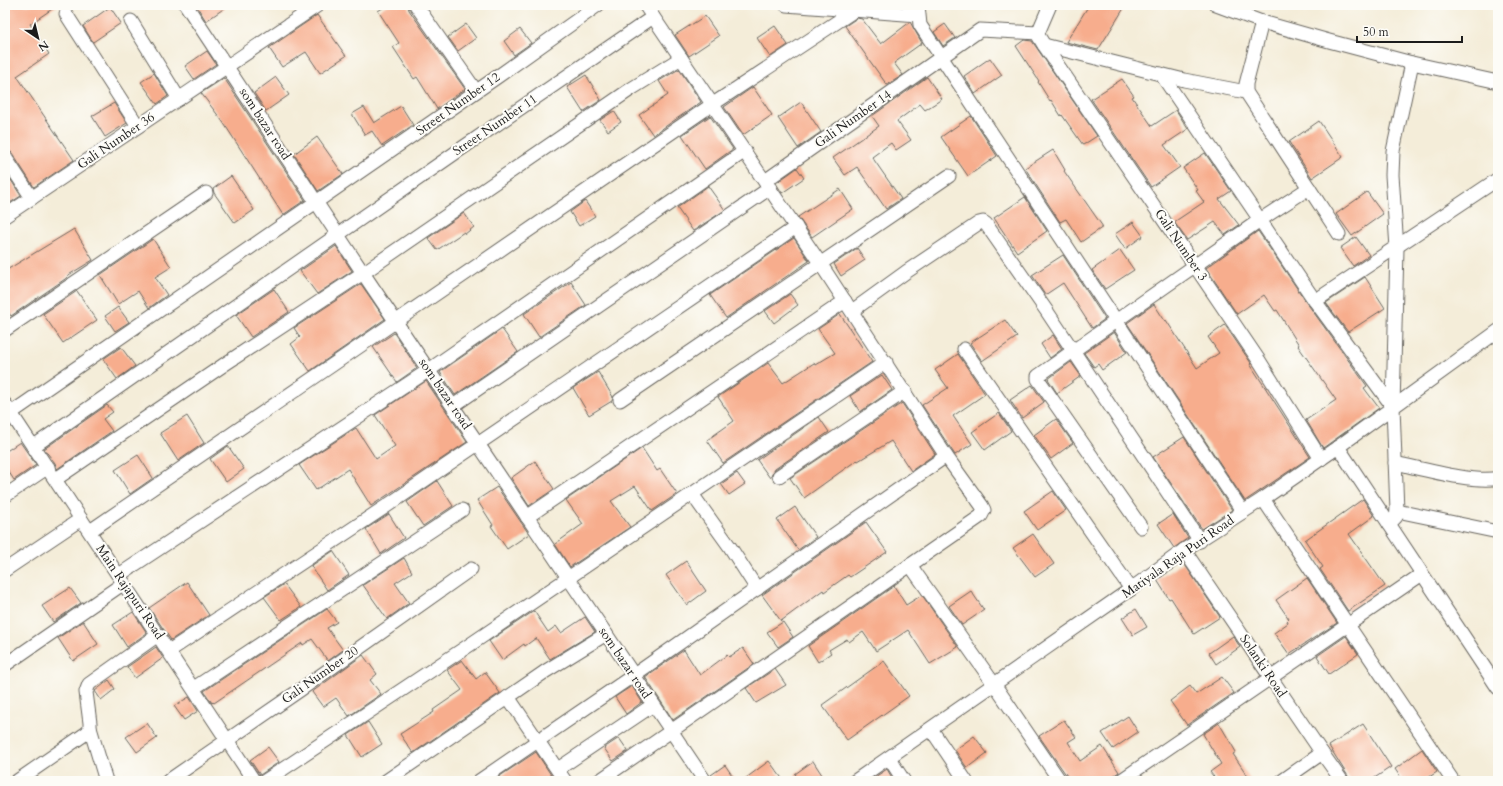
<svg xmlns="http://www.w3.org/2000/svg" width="1503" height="786" font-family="Cardo,serif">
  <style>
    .building { fill: #f7ad8d }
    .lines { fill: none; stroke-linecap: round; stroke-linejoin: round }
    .street-casing { stroke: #68655e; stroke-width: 15 }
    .street { stroke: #fff; stroke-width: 13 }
    .labels { text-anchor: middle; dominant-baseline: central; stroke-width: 4; stroke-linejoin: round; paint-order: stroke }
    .street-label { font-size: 13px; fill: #1c1c1c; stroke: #fdfcf7 }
  </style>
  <rect width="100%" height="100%" fill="#fdfcf7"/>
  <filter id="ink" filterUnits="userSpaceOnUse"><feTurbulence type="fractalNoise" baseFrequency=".025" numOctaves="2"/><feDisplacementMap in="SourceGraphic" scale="8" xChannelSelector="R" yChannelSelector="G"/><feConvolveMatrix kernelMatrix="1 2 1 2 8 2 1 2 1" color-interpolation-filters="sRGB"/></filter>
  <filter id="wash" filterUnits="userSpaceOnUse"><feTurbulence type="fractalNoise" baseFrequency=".012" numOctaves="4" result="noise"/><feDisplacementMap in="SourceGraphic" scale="16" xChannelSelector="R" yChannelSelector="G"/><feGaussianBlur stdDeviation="0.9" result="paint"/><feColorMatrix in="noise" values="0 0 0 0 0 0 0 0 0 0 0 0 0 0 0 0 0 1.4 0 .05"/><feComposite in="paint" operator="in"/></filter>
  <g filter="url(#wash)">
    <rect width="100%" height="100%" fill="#f4edd9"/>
    <g id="blocks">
      <g class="building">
        <polygon points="5,5 58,5 30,24 49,54 17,76 74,160 34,187 12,153 5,147"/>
        <polygon points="196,5 229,5 206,21"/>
        <polygon points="387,5 408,5 409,10 465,89 437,109 417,77 414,79 393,47 399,43 378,11"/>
        <polygon points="1089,5 1126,5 1098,50 1066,42"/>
        <polygon points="110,7 121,23 93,42 83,26"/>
        <polygon points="317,15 346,56 320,73 306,52 282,67 269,48"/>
        <polygon points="705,16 719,36 689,56 675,35"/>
        <polygon points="857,18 862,19 881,44 910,22 922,43 894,63 903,75 887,85 845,26"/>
        <polygon points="466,24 476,38 458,51 448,37"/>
        <polygon points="945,24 955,38 943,46 934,32"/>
        <polygon points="775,26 788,45 770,57 757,38"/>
        <polygon points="520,29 531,43 514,55 504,41"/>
        <polygon points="1024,40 1032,41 1097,136 1083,145 1062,115 1061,116 1051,100 1050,101 1038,82 1039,81 1016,46"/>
        <polygon points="207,51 216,64 194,79 185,66"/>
        <polygon points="990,58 1002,75 975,94 964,76"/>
        <polygon points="679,69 701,102 653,135 639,115 668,95 659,81"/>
        <polygon points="154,73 168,96 157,104 141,82"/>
        <polygon points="586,75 601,100 583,112 567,87"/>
        <polygon points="276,77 289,95 266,111 254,93"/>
        <polygon points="927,77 942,99 925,110 920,104 897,121 911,140 896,150 891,143 872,157 901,199 886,209 857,167 845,175 833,158 879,126 872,116"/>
        <polygon points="224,78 305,200 283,215 223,122 201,93"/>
        <polygon points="1122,79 1134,96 1132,97 1152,126 1176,110 1188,129 1164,145 1180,167 1151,187 1091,99"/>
        <polygon points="753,87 772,115 743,135 724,107"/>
        <polygon points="801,102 821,132 798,148 778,118"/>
        <polygon points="114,103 127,123 105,137 92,116"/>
        <polygon points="401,106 413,125 382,146 372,131 365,135 352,114 364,107 374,123"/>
        <polygon points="614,111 621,122 608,131 600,120"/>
        <polygon points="710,116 733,149 705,169 682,135"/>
        <polygon points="971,116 997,156 968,176 941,137"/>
        <polygon points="1319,121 1343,157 1312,178 1289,142"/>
        <polygon points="317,137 343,174 318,191 294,154"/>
        <polygon points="1053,150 1065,170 1064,171 1103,227 1081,242 1066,219 1060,222 1025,168"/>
        <polygon points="1205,153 1231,191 1219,199 1239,225 1225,235 1215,222 1187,240 1174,222 1204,202 1196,191 1198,190 1183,168"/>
        <polygon points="797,168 804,178 782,193 776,183"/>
        <polygon points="231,176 254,210 235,223 214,193 213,189"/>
        <polygon points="11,180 21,196 5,206 5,184"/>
        <polygon points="708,186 725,210 693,231 677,208"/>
        <polygon points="840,189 853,209 812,237 798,217"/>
        <polygon points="1367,192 1383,214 1352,236 1336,214"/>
        <polygon points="1025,197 1047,231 1017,252 994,218"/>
        <polygon points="585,201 595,216 579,226 570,212"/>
        <polygon points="464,213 474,227 465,234 464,232 437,250 428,238"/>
        <polygon points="1133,222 1143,236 1125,249 1115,234"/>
        <polygon points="74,229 93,260 67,276 68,277 11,316 5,308 5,271"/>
        <polygon points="1258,231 1309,306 1367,386 1364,388 1379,408 1323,448 1306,420 1336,400 1298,346 1299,345 1277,310 1275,311 1264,295 1237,314 1206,268"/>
        <polygon points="1356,237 1369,255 1353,266 1340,248"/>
        <polygon points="794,238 809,261 726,318 710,295"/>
        <polygon points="153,239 171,267 155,277 167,295 149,308 138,291 118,304 100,275"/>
        <polygon points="336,246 352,271 317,294 300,271"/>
        <polygon points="857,248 865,260 841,276 834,264"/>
        <polygon points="1120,250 1134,270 1105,289 1092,270"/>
        <polygon points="1063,255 1105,319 1092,328 1063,283 1045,295 1032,275"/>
        <polygon points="1365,277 1385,308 1348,332 1326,303"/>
        <polygon points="571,282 586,305 539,337 524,314"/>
        <polygon points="361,284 385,319 310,371 291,344 300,337 294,328"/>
        <polygon points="274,289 289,312 251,337 236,315"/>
        <polygon points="77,291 97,320 63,343 43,314"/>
        <polygon points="790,294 798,305 774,323 765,311"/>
        <polygon points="1154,304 1165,321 1166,320 1197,368 1219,353 1208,337 1225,325 1251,363 1250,364 1310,457 1245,501 1127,323"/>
        <polygon points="118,307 129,322 115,331 105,316"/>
        <polygon points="840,314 872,362 723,463 707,440 734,421 718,397 768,363 783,383 814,363 815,365 835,353 818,329"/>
        <polygon points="1005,320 1017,337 982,361 970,343"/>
        <polygon points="502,329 518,352 455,395 440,372"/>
        <polygon points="1114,332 1127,352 1102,370 1098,364 1094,367 1084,353"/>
        <polygon points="394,333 417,368 397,382 373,347"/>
        <polygon points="1053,335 1062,349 1050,358 1041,344"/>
        <polygon points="121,347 135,366 117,379 103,359"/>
        <polygon points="958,354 985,394 953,416 972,444 955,455 922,405 948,388 935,370"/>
        <polygon points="1071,362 1081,376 1057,393 1048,379"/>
        <polygon points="598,372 613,397 612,401 589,415 573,388"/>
        <polygon points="882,375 892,390 860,412 850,396"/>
        <polygon points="426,381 467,442 371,506 348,469 316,490 299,465 356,428 376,459 395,446 375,415"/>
        <polygon points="1032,385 1044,402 1022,418 1010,400"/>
        <polygon points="902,403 935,454 911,471 891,441 858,461 857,460 804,498 790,478"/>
        <polygon points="107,405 113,412 103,419 112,431 57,469 55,463 44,449"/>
        <polygon points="999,413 1011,431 985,450 972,432"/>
        <polygon points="187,416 204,443 178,461 160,433"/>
        <polygon points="819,417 829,432 775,469 770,478 757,460"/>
        <polygon points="1056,419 1073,443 1051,459 1034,435"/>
        <polygon points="1184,437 1232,510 1202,529 1153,457"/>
        <polygon points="20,442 36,465 14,480 5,466 5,452"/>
        <polygon points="228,446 244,469 226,482 210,459"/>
        <polygon points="642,448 657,471 660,469 677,494 652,511 635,486 611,501 630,527 570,567 555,544 583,524 566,500"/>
        <polygon points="138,455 153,478 130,494 115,470"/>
        <polygon points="535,461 554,489 529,506 511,478"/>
        <polygon points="737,473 745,484 729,495 721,484"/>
        <polygon points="437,481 453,506 423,526 407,502"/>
        <polygon points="497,487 529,534 507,549 491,526 493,525 477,500"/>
        <polygon points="1053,491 1066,510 1037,530 1024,511"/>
        <polygon points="1363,499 1374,516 1349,534 1385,586 1348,611 1320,569 1323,567 1305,540"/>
        <polygon points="795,507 816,537 798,550 777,520"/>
        <polygon points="389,514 404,538 381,554 366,529"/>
        <polygon points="1173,514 1188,538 1174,548 1158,524"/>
        <polygon points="866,522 887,552 850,577 848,575 824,592 823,590 781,621 762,595"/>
        <polygon points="1033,534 1054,564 1035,577 1013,548"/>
        <polygon points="333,551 349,575 327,590 311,566"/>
        <polygon points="404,558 412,572 395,583 409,603 387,619 363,585"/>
        <polygon points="686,561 706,591 687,605 666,575"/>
        <polygon points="1183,562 1220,617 1194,634 1171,598 1169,599 1157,580"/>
        <polygon points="1307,578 1337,623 1289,654 1274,633 1288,623 1287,621 1289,619 1276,600"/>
        <polygon points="187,582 209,615 171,640 149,608"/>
        <polygon points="284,584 301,607 281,620 264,597"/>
        <polygon points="894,586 906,605 922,595 958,647 930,664 908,630 876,651 863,632 849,642 847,639 829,650 831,653 818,662 808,646"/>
        <polygon points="70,588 81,603 53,622 42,606"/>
        <polygon points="971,591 984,610 962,625 949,606"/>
        <polygon points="327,609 337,622 327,628 343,650 328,661 312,639 303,645 302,643 214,703 213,702 212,703 204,691"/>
        <polygon points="1136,609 1147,627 1133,635 1122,618"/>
        <polygon points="534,611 548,632 556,626 561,633 585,617 595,632 550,659 536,638 525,646 524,644 502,660 489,641"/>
        <polygon points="133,612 147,633 127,647 113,625"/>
        <polygon points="83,621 98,644 73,661 58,638"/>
        <polygon points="783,622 793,637 778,647 767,632"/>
        <polygon points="1233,636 1240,647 1216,664 1209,653"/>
        <polygon points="1346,636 1358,654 1329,674 1317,656"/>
        <polygon points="156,647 163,658 135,678 127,667"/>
        <polygon points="743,648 754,664 673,720 645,677 684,650 700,675 727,655 729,657"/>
        <polygon points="363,655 377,674 370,680 381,694 349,716 336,698 323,707 312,692"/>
        <polygon points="462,660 476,679 485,672 500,693 413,753 400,734 434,712 433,710 462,690 447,670"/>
        <polygon points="884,661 909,696 847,740 822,705"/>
        <polygon points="775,669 786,685 756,703 746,688"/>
        <polygon points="1222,677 1234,693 1187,725 1170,701 1190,686 1196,694"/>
        <polygon points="109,680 115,689 101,700 95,691"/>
        <polygon points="632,686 642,702 626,714 615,697"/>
        <polygon points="189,697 198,711 184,720 174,706"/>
        <polygon points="1128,716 1138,732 1113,749 1102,733"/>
        <polygon points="1064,720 1076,737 1068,742 1080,761 1102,746 1119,772 1106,781 1068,781 1067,776 1039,736"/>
        <polygon points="368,722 382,744 362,757 348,735"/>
        <polygon points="147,723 157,738 137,752 126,737"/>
        <polygon points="1219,723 1236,752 1233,754 1251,781 1217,781 1210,772 1221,764 1203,734"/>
        <polygon points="1363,724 1391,767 1370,781 1351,781 1329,746"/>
        <polygon points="974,736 987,753 967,768 955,750"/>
        <polygon points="619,738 628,751 613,761 604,748"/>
        <polygon points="268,747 279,762 260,775 250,760"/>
        <polygon points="1422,749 1437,772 1423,781 1403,781 1395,769"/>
        <polygon points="536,752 555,781 499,781 497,778"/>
        <polygon points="769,761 784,781 742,781"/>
        <polygon points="813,761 826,781 800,781 795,774"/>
        <polygon points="725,765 736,781 713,781 711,775"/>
        <polygon points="887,769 894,781 869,781"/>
      </g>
    </g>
  </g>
  <g filter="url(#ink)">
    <use href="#blocks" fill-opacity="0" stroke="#68655e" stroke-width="1"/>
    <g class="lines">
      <g class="street-casing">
        <g id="street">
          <polyline points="186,5 363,273 705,781"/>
          <polyline points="416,5 476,91"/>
          <polyline points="786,5 918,15"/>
          <polyline points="918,5 920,25 1243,512"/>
          <polyline points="1216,5 1262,22 1329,41 1412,63 1498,82"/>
          <polyline points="66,14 138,126"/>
          <polyline points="131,21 179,99"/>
          <polyline points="1262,22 1246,84 1246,92 1339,234"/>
          <polyline points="1038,33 1039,37 1044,45 1195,266 1260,362 1321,459"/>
          <polyline points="1038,33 1050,5"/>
          <polyline points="1044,45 1184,80 1246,92"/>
          <polyline points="1161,74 1315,301 1393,407"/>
          <polyline points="5,157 32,198"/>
          <polyline points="765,181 980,30 1038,33"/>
          <polyline points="5,216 318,5"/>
          <polyline points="1315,301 1498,179"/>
          <polyline points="852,311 906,272 979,223 983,222 986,224 1046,310 1200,541"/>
          <polyline points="5,330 206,193"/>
          <polyline points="964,349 1131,589"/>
          <polyline points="620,400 949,176"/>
          <polyline points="5,404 254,781"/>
          <polyline points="453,406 770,188"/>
          <polyline points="11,413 497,77 598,5"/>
          <polyline points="34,446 458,151 653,17"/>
          <polyline points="1338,447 1498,688"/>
          <path d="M1395 463C1419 468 1476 484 1498 478"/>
          <polyline points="779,476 905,391"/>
          <polyline points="56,479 225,364 363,273 631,89 681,58"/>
          <polyline points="692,494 730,547 757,589"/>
          <polyline points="5,496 48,467"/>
          <polyline points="1263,499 1453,781"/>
          <polyline points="1397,511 1498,532"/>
          <polyline points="527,517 845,301"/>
          <polyline points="1389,524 1396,517 1397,511 1393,407 1397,248 1392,175 1393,151 1412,63"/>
          <polyline points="1141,527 1038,379 1038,376 1073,351 1260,220 1309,188"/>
          <polyline points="90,531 713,104 855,10"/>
          <polyline points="1184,550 1322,753 1342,781"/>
          <polyline points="910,565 994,684 1060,781"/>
          <polyline points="5,570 81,519"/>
          <polyline points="119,575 429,370 745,151"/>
          <polyline points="169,651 397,499 796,227"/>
          <polyline points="5,665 124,583"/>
          <polyline points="194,688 462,510"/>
          <polyline points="508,697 565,781"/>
          <polyline points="90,728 106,781"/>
          <polyline points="931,729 966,781"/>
          <polyline points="889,758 904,781"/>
          <polyline points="558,769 653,705"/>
          <polyline points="17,781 88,732 90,728 90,723 86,692 89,684 158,635"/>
          <polyline points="168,781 300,690 471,569"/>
          <polyline points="265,781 471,644 886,362"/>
          <polyline points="386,781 546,671 606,634"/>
          <polyline points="479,781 634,675 946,456"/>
          <polyline points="599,781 981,516 984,510 982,506 946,456 820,263 645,5"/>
          <polyline points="855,781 1131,589 1184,550 1263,499 1338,447 1498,331"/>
          <polyline points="1120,781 1422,574"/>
          <polyline points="1282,781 1322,753"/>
        </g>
      </g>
      <use href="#street" class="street"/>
    </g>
  </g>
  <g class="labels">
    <g class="street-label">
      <text transform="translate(458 104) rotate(-35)">Street Number 12</text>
      <text transform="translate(853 119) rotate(-35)">Gali Number 14</text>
      <text transform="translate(265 124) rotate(57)">som bazar road</text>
      <text transform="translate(495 125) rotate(-34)">Street Number 11</text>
      <text transform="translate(116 141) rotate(-34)">Gali Number 36</text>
      <text transform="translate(1181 245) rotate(56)">Gali Number 3</text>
      <text transform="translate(445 394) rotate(56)">som bazar road</text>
      <text transform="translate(1178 557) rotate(-35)">Matiyala Raja Puri Road</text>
      <text transform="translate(130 592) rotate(56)">Main Rajapuri Road</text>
      <text transform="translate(625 663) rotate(56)">som bazar road</text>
      <text transform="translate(1263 666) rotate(56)">Solanki Road</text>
      <text transform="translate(320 675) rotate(-35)">Gali Number 20</text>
    </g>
  </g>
  <rect width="1503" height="786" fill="none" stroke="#fdfcf7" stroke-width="20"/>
  <g transform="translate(38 38) rotate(145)" stroke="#fdfcf7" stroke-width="3" paint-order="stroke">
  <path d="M0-3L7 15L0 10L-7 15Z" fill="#1c1c1c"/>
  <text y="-6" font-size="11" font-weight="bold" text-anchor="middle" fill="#1c1c1c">N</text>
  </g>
  <path d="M1357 36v6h105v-6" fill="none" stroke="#1c1c1c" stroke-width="2"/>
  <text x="1363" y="36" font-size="12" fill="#1c1c1c" stroke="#fdfcf7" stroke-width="3" paint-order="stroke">50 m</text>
</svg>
